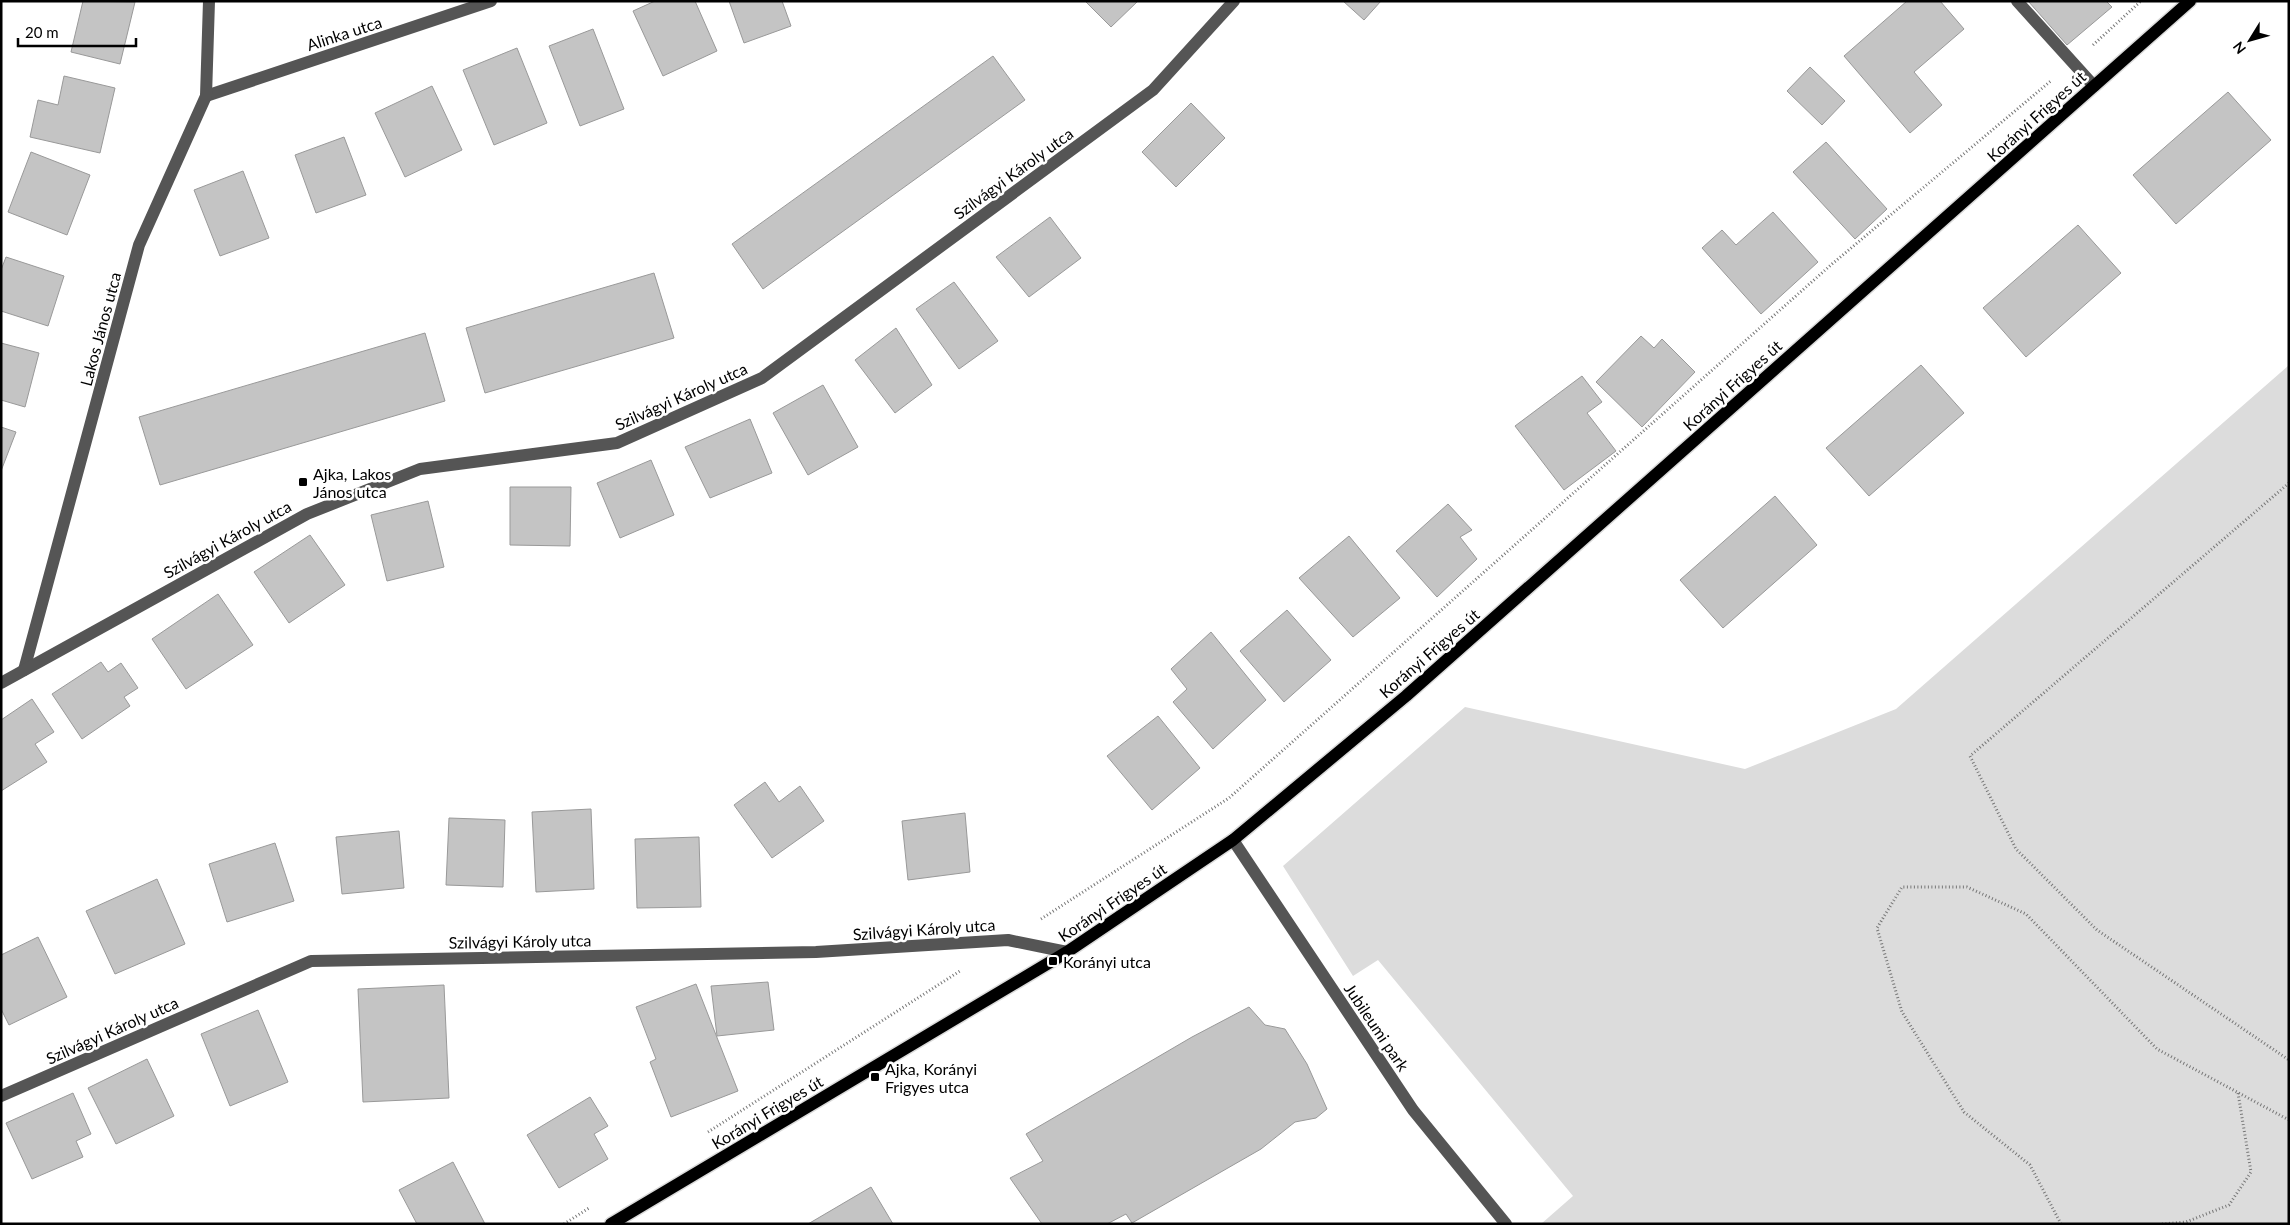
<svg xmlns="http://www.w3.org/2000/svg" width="2290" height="1225" font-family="Lato,sans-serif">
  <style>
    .park { fill: #dcdcdc }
    .building { fill: #c4c4c4; stroke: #999 }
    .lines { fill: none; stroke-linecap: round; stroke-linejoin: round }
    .major-casing { stroke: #dbdbdb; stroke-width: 15 }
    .path { stroke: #777; stroke-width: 3; stroke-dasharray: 1 2.5; stroke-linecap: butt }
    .minor { stroke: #555; stroke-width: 12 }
    .major { stroke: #000; stroke-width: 12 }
    .poi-dot { fill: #000; stroke: #fff; stroke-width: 2 }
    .labels { text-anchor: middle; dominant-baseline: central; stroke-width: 5; stroke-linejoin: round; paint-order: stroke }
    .street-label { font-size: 16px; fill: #000; stroke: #fff }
    .poi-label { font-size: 16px; fill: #000; stroke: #fff; text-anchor: start }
  </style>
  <rect width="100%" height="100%" fill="#fff"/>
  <polygon class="park" points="2289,365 2289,1224 1541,1224 1573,1196 1378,960 1353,976 1283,866 1465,707 1745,769 1896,709"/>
  <g class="building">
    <polygon points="83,1 135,2 120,64 71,52"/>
    <polygon points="655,1 695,1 717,51 663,76 633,11"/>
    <polygon points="729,1 782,1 791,26 744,43"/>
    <polygon points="1085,1 1138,1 1111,27"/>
    <polygon points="1343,1 1381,1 1364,20"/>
    <polygon points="1907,1 1940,1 1964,29 1914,72 1942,105 1910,133 1844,56"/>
    <polygon points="2028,1 2106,1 2112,7 2067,45"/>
    <polygon points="593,29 624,109 580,126 549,46"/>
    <polygon points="517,48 547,123 494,145 463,70"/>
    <polygon points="993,56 1025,100 763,289 732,244"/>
    <polygon points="1810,67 1845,101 1822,125 1787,91"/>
    <polygon points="64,76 115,88 100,153 30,137 38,100 58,105"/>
    <polygon points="432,86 462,150 405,177 375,113"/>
    <polygon points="2228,92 2271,140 2176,224 2133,175"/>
    <polygon points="1191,103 1225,138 1176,187 1142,152"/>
    <polygon points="344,137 366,195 316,213 295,155"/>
    <polygon points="1826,142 1887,209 1855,239 1793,172"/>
    <polygon points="31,152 90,175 67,235 8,212"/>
    <polygon points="243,171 269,238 220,256 194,190"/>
    <polygon points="1773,212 1818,262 1761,314 1702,248 1722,230 1736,245"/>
    <polygon points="1050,217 1081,258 1029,297 996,257"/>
    <polygon points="2078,225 2121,273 2026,357 1983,308"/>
    <polygon points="6,257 64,276 48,326 1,311 1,270"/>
    <polygon points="654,273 674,338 485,393 466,328"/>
    <polygon points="954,282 998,341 959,369 916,309"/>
    <polygon points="896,328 932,385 895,413 855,360"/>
    <polygon points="425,333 445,401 160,485 139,417"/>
    <polygon points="1641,336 1654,348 1662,339 1695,372 1642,427 1596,382"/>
    <polygon points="1,343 39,353 25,407 1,400"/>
    <polygon points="1921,365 1964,413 1869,496 1826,448"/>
    <polygon points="1582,376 1602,402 1587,413 1616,451 1564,490 1515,426"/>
    <polygon points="823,385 858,447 808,475 773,413"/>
    <polygon points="750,419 772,473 710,498 685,447"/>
    <polygon points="1,427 16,432 1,471"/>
    <polygon points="651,460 674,515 620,538 597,483"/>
    <polygon points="510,487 571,487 570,546 510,545"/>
    <polygon points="1775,496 1817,545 1723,628 1680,580"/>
    <polygon points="428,501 444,567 387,581 371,515"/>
    <polygon points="1448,504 1472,530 1460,537 1477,559 1437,597 1396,551"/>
    <polygon points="310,535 345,585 289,623 254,572"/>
    <polygon points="1349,536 1400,598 1353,637 1299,578"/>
    <polygon points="218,594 253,645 186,689 152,639"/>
    <polygon points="1287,610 1331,660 1284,702 1240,651"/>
    <polygon points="1211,632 1266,700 1213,749 1173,702 1187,689 1171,669"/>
    <polygon points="101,662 108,672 121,663 138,688 124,697 130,706 82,739 52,694"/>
    <polygon points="32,699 54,732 35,744 47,762 1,791 1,720"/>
    <polygon points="1158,716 1200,768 1152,810 1107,756"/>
    <polygon points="765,782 779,802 800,786 824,821 772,858 734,805"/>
    <polygon points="591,809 594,889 536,892 532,812"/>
    <polygon points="965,813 970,872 908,880 902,821"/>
    <polygon points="449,818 505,820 503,887 446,885"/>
    <polygon points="399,831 404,888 342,894 336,837"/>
    <polygon points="699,837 701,907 637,908 635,839"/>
    <polygon points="275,843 294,901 227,922 209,864"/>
    <polygon points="157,879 185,944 115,974 86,911"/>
    <polygon points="38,937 67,997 9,1025 1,1009 1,955"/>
    <polygon points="768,982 774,1030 717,1036 711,986"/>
    <polygon points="696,984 738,1091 671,1117 650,1062 656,1059 636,1007"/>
    <polygon points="444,985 449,1098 363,1102 358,989"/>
    <polygon points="1249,1007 1265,1025 1285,1029 1307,1064 1327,1109 1316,1118 1295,1122 1261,1149 1132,1223 1126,1214 1107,1224 1042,1224 1010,1178 1043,1161 1026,1134 1192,1037"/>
    <polygon points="258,1010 288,1082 230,1106 201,1034"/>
    <polygon points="147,1059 174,1116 116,1144 88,1088"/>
    <polygon points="73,1093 91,1134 76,1141 83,1157 32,1179 6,1123"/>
    <polygon points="590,1097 608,1126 594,1134 608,1159 559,1188 527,1135"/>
    <polygon points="453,1162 485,1224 417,1224 399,1190"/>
    <polygon points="871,1187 893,1224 808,1224"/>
  </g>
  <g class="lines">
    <g class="major-casing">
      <polyline id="major" points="611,1224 1067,952 1233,840 1406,696 2190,1"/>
    </g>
    <g class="path">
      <polyline points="2093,45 2141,1"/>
      <polyline points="2289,483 1970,756 2016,849 2097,930 2289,1060"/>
      <polyline points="1041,919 1229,798 1832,264 2052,80"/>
      <polyline points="708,1132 960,971"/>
      <polyline points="564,1224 589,1208"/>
      <polyline points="2061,1224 2030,1165 1964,1112 1902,1012 1877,928 1902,887 1967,887 2026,914 2157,1049 2289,1120"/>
      <polyline points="2162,1224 2186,1222 2229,1205 2251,1172 2238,1093"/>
    </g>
    <g class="minor">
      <polyline points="2017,1 2094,86"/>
      <polyline points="206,96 491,1"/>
      <polyline points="24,670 139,245 206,96 209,1"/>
      <polyline points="1,683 307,514 420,469 617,443 762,378 1153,90 1234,1"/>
      <polyline points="1233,840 1413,1110 1506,1224"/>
      <polyline points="1,1096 311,961 816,952 1008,940 1067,952"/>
    </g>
    <use href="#major" class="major"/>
  </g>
  <g class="poi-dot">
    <rect x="298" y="477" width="10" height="10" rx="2.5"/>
    <rect x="1048" y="956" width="10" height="10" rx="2.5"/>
    <rect x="870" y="1072" width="10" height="10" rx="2.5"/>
  </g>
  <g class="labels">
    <g class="street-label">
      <text transform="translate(344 33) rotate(-18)">Alinka utca</text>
      <text transform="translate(2036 116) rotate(-42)">Korányi Frigyes út</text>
      <text transform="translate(1013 173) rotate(-36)">Szilvágyi Károly utca</text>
      <text transform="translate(100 329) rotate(-75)">Lakos János utca</text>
      <text transform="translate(1732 385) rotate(-42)">Korányi Frigyes út</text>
      <text transform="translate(681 396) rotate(-24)">Szilvágyi Károly utca</text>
      <text transform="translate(227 539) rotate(-29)">Szilvágyi Károly utca</text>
      <text transform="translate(1429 653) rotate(-41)">Korányi Frigyes út</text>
      <text transform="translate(1112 902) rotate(-34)">Korányi Frigyes út</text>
      <text transform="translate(924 929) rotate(-4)">Szilvágyi Károly utca</text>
      <text transform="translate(520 941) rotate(-1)">Szilvágyi Károly utca</text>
      <text transform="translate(1377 1027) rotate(56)">Jubileumi park</text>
      <text transform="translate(112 1030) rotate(-24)">Szilvágyi Károly utca</text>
      <text transform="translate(767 1112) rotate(-31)">Korányi Frigyes út</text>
    </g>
    <g class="poi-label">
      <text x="313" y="473">Ajka, Lakos<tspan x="313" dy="18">János utca</tspan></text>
      <text x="1063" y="961">Korányi utca</text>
      <text x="885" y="1068">Ajka, Korányi<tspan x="885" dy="18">Frigyes utca</tspan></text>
    </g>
  </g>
  <rect width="2290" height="1225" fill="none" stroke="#000000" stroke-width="5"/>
  <g transform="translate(2250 40) rotate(233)" stroke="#ffffff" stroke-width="4" paint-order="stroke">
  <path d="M0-4L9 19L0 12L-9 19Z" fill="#000000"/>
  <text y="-8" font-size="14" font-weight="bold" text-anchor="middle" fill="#000000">N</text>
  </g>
  <path d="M18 38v8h118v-8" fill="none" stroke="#000000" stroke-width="2.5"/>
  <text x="25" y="38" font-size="15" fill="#000000" stroke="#ffffff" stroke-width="4" paint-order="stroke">20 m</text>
</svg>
